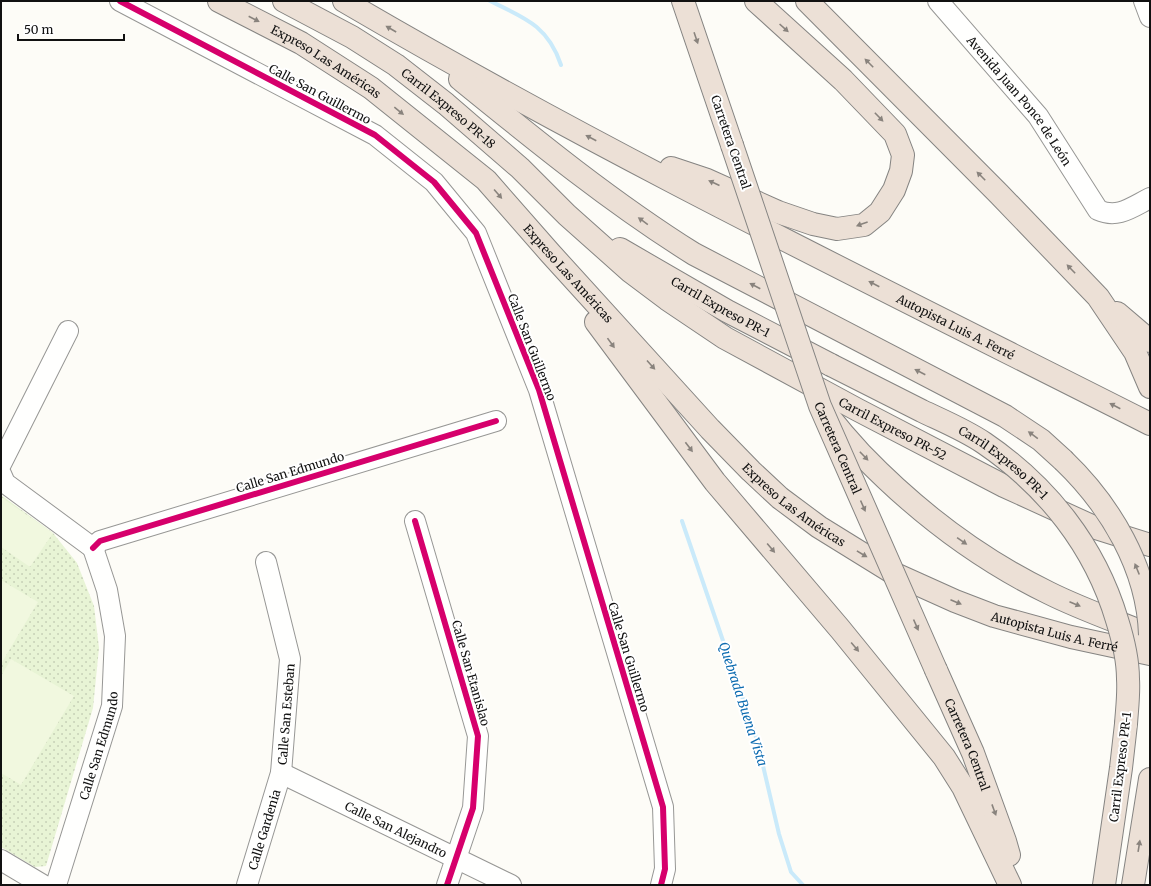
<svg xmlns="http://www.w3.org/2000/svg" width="1151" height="886" font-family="Merriweather,serif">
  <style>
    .green { fill: url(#green-dots) }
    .pitch { fill: #f1f8df }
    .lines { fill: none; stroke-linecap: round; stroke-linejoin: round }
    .stream { stroke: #caeafa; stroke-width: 4 }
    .minor-casing { stroke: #979795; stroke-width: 22 }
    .highway-casing { stroke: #858482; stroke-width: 24 }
    .minor { stroke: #fffffe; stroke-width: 20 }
    .highway { stroke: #ece0d6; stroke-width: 22 }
    .highway-bridge-casing { stroke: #858482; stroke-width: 24; stroke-linecap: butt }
    .highway-bridge { stroke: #ece0d6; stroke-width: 22 }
    .cycleway-casing { stroke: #fff; stroke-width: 8 }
    .cycleway { stroke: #d6006c; stroke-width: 6 }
    .oneway { fill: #89837d }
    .labels { text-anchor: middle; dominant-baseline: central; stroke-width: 4; stroke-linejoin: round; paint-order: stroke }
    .street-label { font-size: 12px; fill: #111; stroke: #fff }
    .water-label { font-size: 13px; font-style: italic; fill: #0c6bb0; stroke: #fff }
  </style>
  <defs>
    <pattern id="green-dots" width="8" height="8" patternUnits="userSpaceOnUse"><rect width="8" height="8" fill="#e8f4d5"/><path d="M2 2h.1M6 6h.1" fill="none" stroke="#c6d0b6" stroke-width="1.8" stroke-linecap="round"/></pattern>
  </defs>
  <rect width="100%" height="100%" fill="#fdfcf7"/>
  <polygon class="green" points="1,495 53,533 77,563 94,606 99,648 93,708 46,866 35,867 1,847"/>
  <g class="pitch">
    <polygon points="1,497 53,533 30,567 1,547"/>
    <polygon points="1,580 38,602 1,664"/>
    <polygon points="11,659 74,696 21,785 1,773 1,676"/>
  </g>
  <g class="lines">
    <g class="stream">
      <path d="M490 1C525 18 548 26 561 65"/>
      <polyline points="682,521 757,740 779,834 791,872 803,885"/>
    </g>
    <g class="minor-casing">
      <g id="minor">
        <polyline points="120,1 375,135 434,182 476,233 539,390 663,807 665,869 661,885"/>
        <path id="s1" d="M938 1 1038 116 1098 210C1118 219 1132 207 1150 198"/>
        <polyline points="1144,1 1150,17"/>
        <polyline points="1,464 68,331"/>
        <polyline points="1,474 5,483 93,548"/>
        <polyline points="415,521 478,736 473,808 447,885"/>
        <polyline points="93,548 100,541 496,421"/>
        <path id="s2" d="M281 773 511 885"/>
        <polyline points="1,860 43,885"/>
        <path id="s3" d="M56 885 112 706 115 636 107 590 93 548"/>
        <path id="s4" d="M247 885 281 773 290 659 266 562"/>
      </g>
    </g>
    <g class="highway-casing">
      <g id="highway">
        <path id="s5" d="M219 1 301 43 371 88 486 180 550 253 710 429 751 471 780 498 819 527 895 574 955 601 994 616 1071 637 1150 654"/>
        <path id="s6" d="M284 1 352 37 396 65 446 104 520 168 567 215 631 272 667 299 725 338 858 410 1004 486 1096 528 1150 545"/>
        <path id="s7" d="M344 1C605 154 879 287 1150 424"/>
        <polyline points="683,1 732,145"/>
        <polyline points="807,1 999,194 1098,297 1135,352 1150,387"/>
        <path d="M460 79C535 140 611 202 694 254L1005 416 1041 440 1063 460"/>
        <polyline points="671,168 707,180 778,212 813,224 837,229 864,225 880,212 894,190 901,171 903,155 895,134 843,80 756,1"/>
        <path id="s8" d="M620 249 727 311 831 365"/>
        <polyline points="1117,313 1150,341"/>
        <polyline points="596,322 715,482 840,629 944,757 963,787 1010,885"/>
        <path d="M826 413C837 427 849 441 861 454 915 510 979 559 1049 593 1081 609 1116 621 1150 635"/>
        <path id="s9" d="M936 670 973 753 1005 841 1009 855"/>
        <polyline points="1104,885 1121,768 1126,724"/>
        <polyline points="1133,885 1150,779"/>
      </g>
    </g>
    <use href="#minor" class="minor"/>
    <use href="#highway" class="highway"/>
    <g class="highway-bridge-casing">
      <g id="highway-bridge">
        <path id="s10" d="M732 145 820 406 936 670"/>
        <path id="s11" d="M831 365C861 380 892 396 922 411 943 421 965 430 984 443 1047 486 1095 546 1117 620 1123 639 1128 659 1128 679 1129 694 1127 709 1126 724"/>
        <path d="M1063 460C1110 505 1148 568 1150 635"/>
      </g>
    </g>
    <use href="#highway-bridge" class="highway-bridge"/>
    <g class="cycleway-casing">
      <g id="cycleway">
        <polyline points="120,1 375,135 434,182 476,233 539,390 663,807 665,869 661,885"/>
        <polyline points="415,521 478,736 473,808 447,885"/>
        <polyline points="93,548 100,541 496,421"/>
      </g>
    </g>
    <use href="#cycleway" class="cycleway"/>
  </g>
  <defs><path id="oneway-solid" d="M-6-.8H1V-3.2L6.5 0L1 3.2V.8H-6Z"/></defs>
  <g class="oneway">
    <use href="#oneway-solid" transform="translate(254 19) rotate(27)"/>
    <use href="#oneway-solid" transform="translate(784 28) rotate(42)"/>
    <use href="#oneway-solid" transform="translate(391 29) rotate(-150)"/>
    <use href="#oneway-solid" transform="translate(696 38) rotate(71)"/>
    <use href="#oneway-solid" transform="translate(869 63) rotate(-135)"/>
    <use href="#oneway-solid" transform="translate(399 111) rotate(39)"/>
    <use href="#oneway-solid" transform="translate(879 117) rotate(46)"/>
    <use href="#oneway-solid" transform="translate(591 138) rotate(-152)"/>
    <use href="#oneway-solid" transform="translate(981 176) rotate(-135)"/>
    <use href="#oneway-solid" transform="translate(714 183) rotate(-156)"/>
    <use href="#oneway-solid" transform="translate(498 194) rotate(49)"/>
    <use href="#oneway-solid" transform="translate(643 221) rotate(-144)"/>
    <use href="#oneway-solid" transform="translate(862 224) rotate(160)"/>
    <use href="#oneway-solid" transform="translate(1071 269) rotate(-134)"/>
    <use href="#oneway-solid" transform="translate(874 284) rotate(-153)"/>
    <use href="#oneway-solid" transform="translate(755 286) rotate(-152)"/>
    <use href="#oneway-solid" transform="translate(611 343) rotate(54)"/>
    <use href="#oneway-solid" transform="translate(651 365) rotate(48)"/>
    <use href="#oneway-solid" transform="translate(920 372) rotate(-153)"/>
    <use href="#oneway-solid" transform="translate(1115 406) rotate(-153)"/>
    <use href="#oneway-solid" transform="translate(1033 435) rotate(-144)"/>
    <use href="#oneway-solid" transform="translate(689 447) rotate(53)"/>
    <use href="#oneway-solid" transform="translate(864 456) rotate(46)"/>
    <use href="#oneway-solid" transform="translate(863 506) rotate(66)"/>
    <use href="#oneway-solid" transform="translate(962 541) rotate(35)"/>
    <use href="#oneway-solid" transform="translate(771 548) rotate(50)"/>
    <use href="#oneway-solid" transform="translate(862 554) rotate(31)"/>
    <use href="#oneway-solid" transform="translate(1137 569) rotate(-112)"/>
    <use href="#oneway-solid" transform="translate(956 602) rotate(23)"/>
    <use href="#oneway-solid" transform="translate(1075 604) rotate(23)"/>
    <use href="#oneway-solid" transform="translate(916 625) rotate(66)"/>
    <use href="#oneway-solid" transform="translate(855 647) rotate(50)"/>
    <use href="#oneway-solid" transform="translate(994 810) rotate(70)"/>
    <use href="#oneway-solid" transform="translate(1139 846) rotate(-81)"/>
  </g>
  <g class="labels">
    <g class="street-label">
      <text stroke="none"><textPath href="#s5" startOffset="123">Expreso Las Américas</textPath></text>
      <text transform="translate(320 94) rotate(28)">Calle San Guillermo</text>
      <text stroke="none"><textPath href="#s1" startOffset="129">Avenida Juan Ponce de León</textPath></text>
      <text stroke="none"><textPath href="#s6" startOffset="197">Carril Expreso PR-18</textPath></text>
      <text transform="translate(731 142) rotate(71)">Carretera Central</text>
      <text stroke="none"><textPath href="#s5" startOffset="447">Expreso Las Américas</textPath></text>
      <text stroke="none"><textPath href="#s8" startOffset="116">Carril Expreso PR-1</textPath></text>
      <text stroke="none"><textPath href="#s7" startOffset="693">Autopista Luis A. Ferré</textPath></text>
      <text transform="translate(532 347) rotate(69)">Calle San Guillermo</text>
      <text stroke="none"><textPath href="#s6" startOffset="748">Carril Expreso PR-52</textPath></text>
      <text stroke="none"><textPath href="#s10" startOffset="321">Carretera Central</textPath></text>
      <text stroke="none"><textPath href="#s11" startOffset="199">Carril Expreso PR-1</textPath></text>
      <text transform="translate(290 472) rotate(-17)">Calle San Edmundo</text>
      <text stroke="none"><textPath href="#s5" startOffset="771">Expreso Las Américas</textPath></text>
      <text stroke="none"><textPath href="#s5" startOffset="1064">Autopista Luis A. Ferré</textPath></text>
      <text transform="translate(629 657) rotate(73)">Calle San Guillermo</text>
      <text transform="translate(471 673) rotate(74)">Calle San Etanislao</text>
      <text stroke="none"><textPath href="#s4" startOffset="176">Calle San Esteban</textPath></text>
      <text stroke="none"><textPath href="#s3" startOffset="146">Calle San Edmundo</textPath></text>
      <text stroke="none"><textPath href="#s9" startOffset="81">Carretera Central</textPath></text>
      <text transform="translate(1120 767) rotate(-83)">Carril Expreso PR-1</text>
      <text stroke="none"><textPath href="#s2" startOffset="128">Calle San Alejandro</textPath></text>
      <text stroke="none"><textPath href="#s4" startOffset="58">Calle Gardenia</textPath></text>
    </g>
    <g class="water-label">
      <text transform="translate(743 704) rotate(72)">Quebrada Buena Vista</text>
    </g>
  </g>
  <rect width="1151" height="886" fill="none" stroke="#111111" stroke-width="4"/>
  <path d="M18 34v6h106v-6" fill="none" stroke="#111111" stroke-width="2"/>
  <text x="24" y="34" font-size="12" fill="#111111" stroke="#ffffff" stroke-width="3" paint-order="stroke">50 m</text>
</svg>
